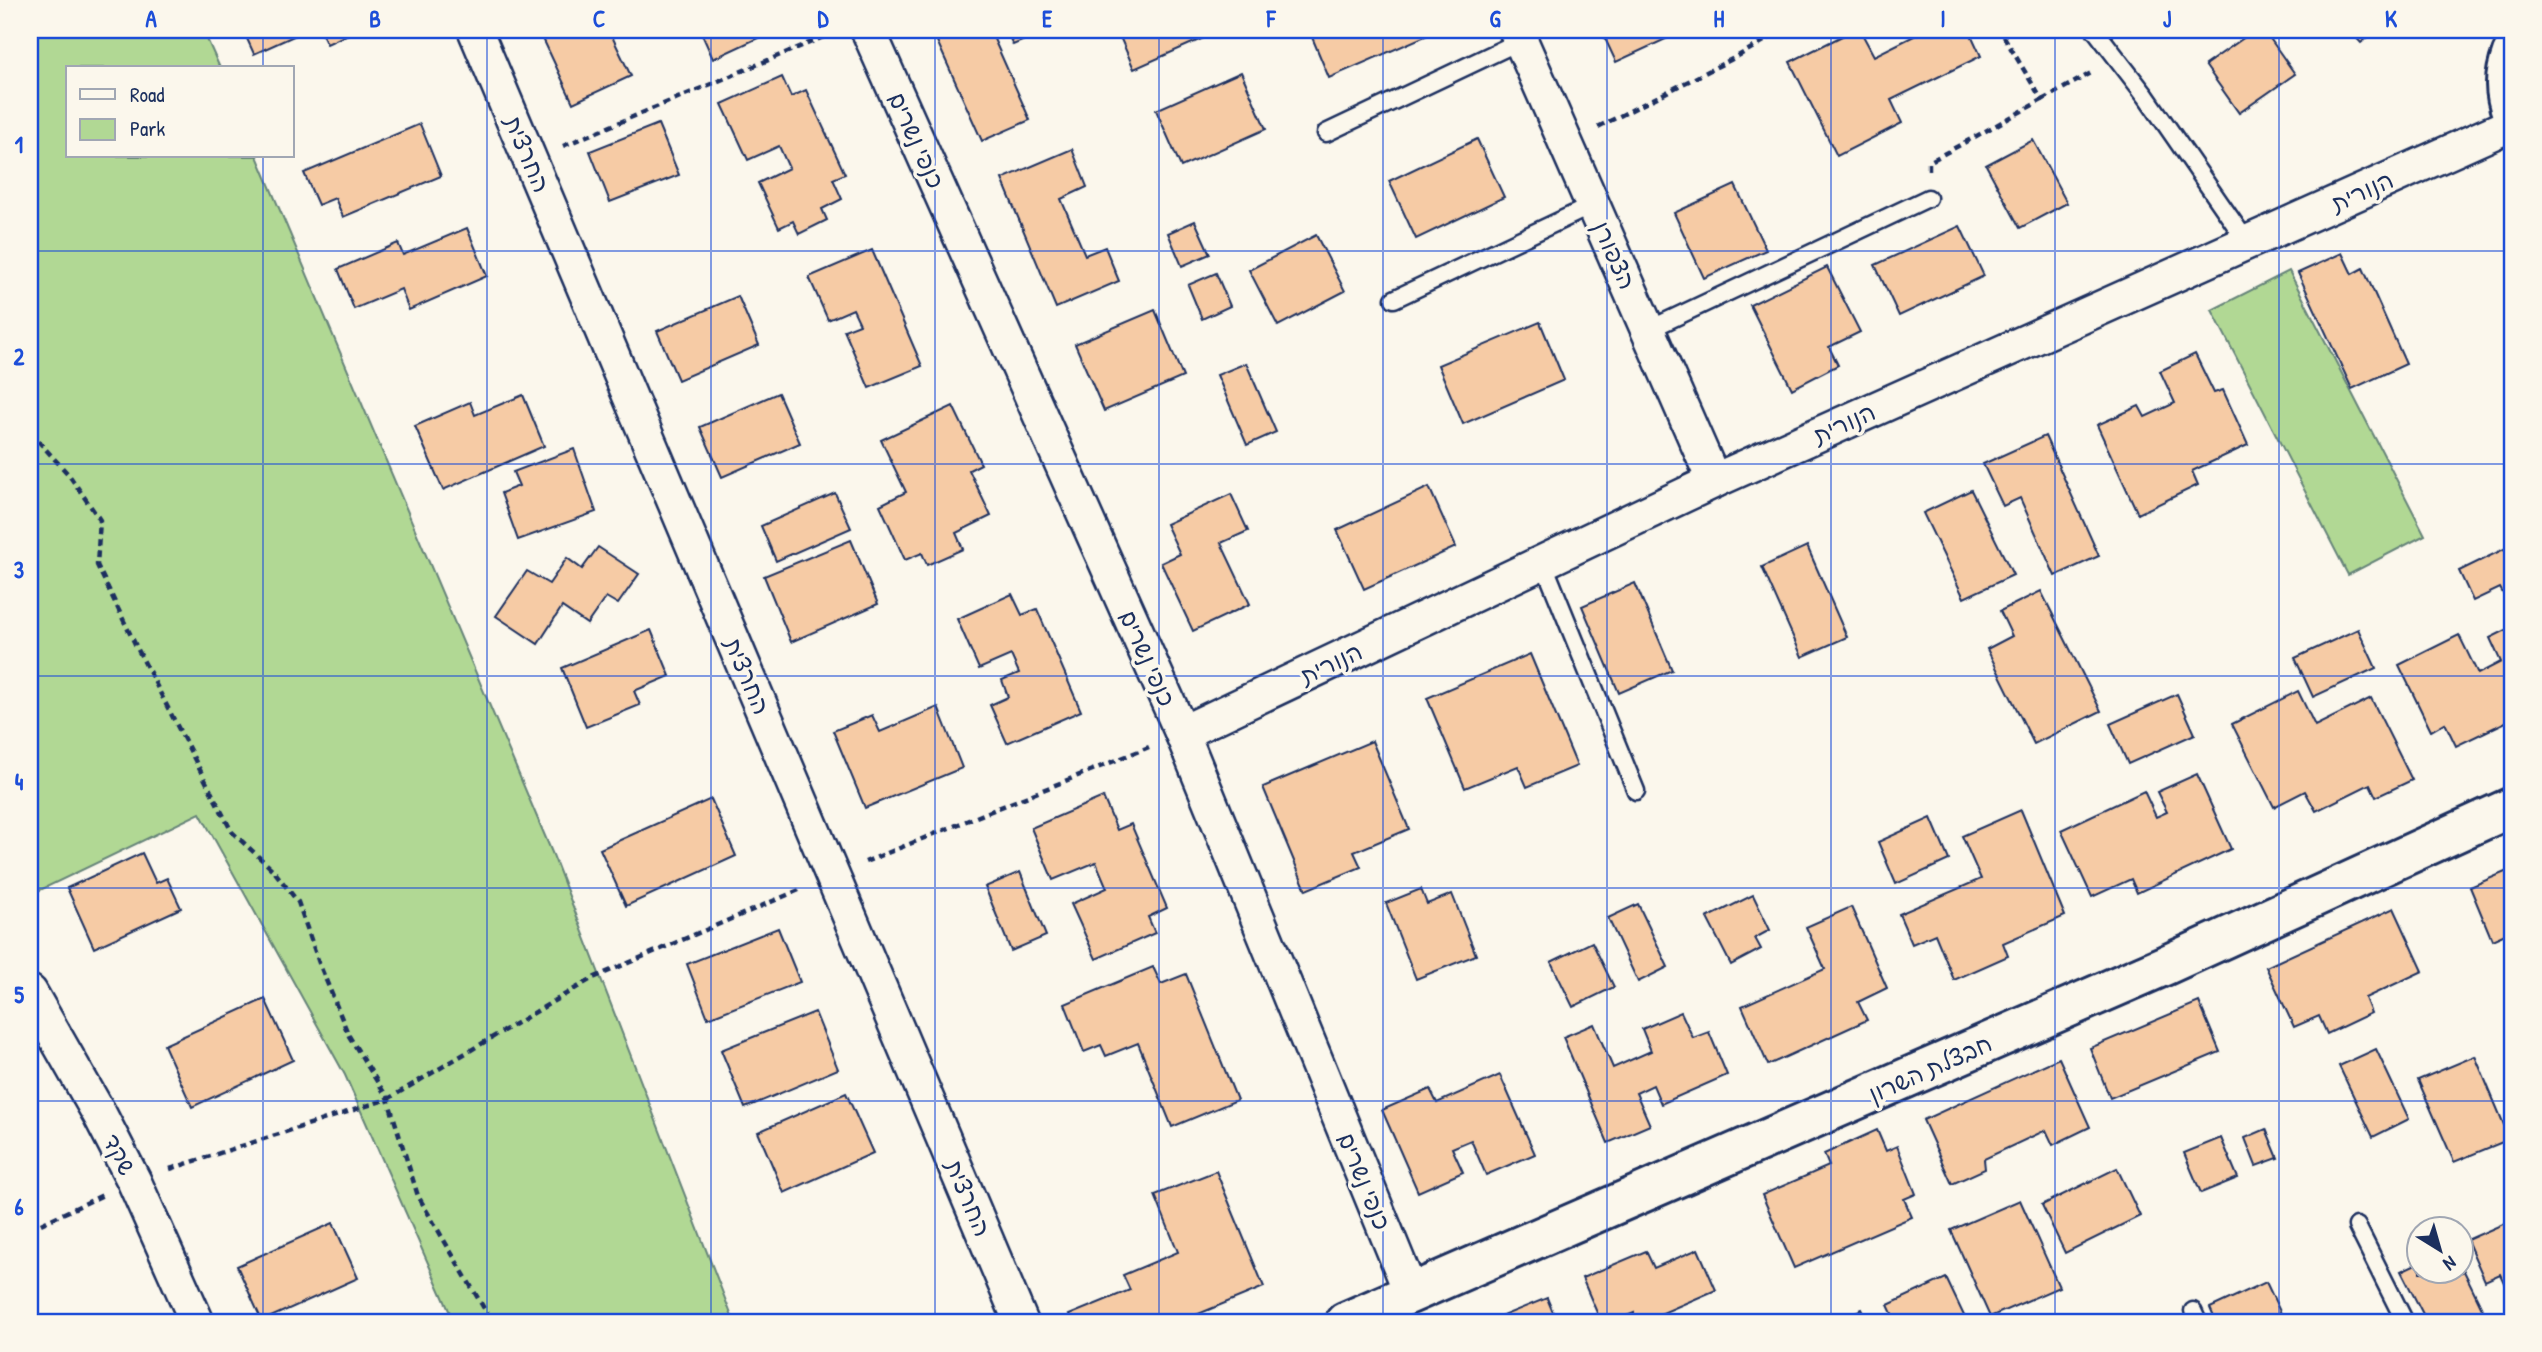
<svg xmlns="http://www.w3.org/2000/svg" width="2542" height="1352" font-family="'Patrick Hand','Playpen Sans Hebrew',sans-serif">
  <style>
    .green { fill: #b1d894; stroke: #668479; stroke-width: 2 }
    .building { fill: #f6cba5; stroke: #1b2f5e; stroke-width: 2 }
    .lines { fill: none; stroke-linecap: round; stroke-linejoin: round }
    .service-casing { stroke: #1b2f5e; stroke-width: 21 }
    .minor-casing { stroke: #1b2f5e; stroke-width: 38 }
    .tertiary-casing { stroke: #1b2f5e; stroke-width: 44 }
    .path { stroke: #1b2f5e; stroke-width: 4.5; stroke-dasharray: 7 5; stroke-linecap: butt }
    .service { stroke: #fbf7ec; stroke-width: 16 }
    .minor { stroke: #fbf7ec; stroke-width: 33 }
    .tertiary { stroke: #fbf7ec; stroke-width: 38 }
    .grid { fill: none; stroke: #1d4ed8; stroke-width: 2; stroke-opacity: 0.55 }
    .labels { text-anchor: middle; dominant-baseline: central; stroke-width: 7; stroke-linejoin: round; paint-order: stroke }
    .street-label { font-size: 24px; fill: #1b2f5e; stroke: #fbf7ec }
    .neatline { fill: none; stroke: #1d4ed8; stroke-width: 2.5 }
    .grid-label { font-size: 23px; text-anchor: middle; font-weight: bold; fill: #1d4ed8 }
  </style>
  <rect width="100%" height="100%" fill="#fbf7ec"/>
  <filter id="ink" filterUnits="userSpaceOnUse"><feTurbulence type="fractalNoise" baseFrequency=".0143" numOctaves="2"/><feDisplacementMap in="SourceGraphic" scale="14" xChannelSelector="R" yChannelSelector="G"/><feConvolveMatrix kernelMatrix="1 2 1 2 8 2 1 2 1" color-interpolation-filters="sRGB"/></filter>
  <g filter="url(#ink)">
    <g class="green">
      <polygon points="30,30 203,30 220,68 68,68 68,156 257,156 553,855 734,1322 454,1322 345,1075 200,813 30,895"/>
      <polygon points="2289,271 2425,535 2348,575 2212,310"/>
    </g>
    <g class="building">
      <polygon points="243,30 307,30 254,54"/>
      <polygon points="320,30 357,30 327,44"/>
      <polygon points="539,30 609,30 631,76 573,103"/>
      <polygon points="700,30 754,30 758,38 713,59"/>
      <polygon points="932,30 990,30 1030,120 982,141"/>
      <polygon points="1006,30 1040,30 1041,33 1013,45"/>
      <polygon points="1117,30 1202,30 1206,37 1134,69"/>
      <polygon points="1309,30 1436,30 1437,31 1329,78"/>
      <polygon points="1601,30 1665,30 1668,38 1616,62"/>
      <polygon points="1854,30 1860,30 1874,56 1926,30 1969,30 1981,56 1891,100 1902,123 1837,156 1790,62"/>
      <polygon points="2255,30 2264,30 2295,74 2239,113 2205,65"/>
      <polygon points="2349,30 2377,30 2361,43"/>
      <polygon points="1241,72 1266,129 1181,167 1156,110"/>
      <polygon points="782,77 791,97 806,90 845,174 833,179 842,199 822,209 827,220 799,234 793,221 779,228 758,183 789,168 779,146 748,160 722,104"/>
      <polygon points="420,124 441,176 343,217 335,198 318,205 304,173"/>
      <polygon points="658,124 679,175 610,202 590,151"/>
      <polygon points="1477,139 1504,197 1416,239 1389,181"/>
      <polygon points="2033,140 2067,203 2020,228 1986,165"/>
      <polygon points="1072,149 1087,187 1061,199 1085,255 1105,247 1119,281 1056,308 1002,179"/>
      <polygon points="1735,185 1766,250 1704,278 1674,213"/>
      <polygon points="1195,221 1210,254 1182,266 1168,233"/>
      <polygon points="1960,226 1984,276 1899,316 1875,265"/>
      <polygon points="467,228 487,276 409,310 401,289 354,309 338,269 398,243 403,255"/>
      <polygon points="1316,235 1345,291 1278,326 1249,270"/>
      <polygon points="872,250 922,366 869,388 844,330 860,324 853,309 828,320 809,277"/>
      <polygon points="2342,253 2352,274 2363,268 2406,364 2352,389 2298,273"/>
      <polygon points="1827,267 1860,332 1829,347 1838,365 1792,389 1750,305"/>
      <polygon points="1216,273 1230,306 1202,319 1188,285"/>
      <polygon points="738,296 759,345 678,380 657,331"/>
      <polygon points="1155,310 1183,377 1104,411 1075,344"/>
      <polygon points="1540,322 1564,380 1463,424 1438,365"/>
      <polygon points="2195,354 2214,393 2223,390 2248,445 2192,471 2198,485 2138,514 2097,425 2139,406 2145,417 2175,403 2160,371"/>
      <polygon points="1246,363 1276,432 1247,445 1217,375"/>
      <polygon points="778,393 800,443 722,477 700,427"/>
      <polygon points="523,395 544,446 443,490 415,426 470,402 475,415"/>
      <polygon points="953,406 981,464 969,470 991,516 956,533 963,549 927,565 922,553 905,560 880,505 906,492 881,440"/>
      <polygon points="2045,436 2099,556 2055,576 2020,498 2003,506 1983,464"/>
      <polygon points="574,449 596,512 518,540 501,493 519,486 513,472"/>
      <polygon points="1429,487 1456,547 1364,589 1337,530"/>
      <polygon points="1971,490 2013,575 1964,598 1923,513"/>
      <polygon points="835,493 851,528 776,561 761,526"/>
      <polygon points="1231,494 1248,531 1221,543 1250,604 1193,631 1161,563 1180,554 1166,524"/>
      <polygon points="851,540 878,604 791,642 764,576"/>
      <polygon points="2512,545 2512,594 2505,597 2500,588 2473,601 2459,571"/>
      <polygon points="1807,546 1847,637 1802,657 1762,567"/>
      <polygon points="598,547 639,574 618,604 606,597 587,624 562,607 538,644 496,616 527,571 549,584 567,558 582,569"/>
      <polygon points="1635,583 1672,670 1619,693 1582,606"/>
      <polygon points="2041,591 2101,711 2034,744 1987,649 2012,636 2000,611"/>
      <polygon points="1012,594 1022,615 1037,609 1081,711 1007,743 990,705 1008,697 1002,680 1019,673 1011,655 979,669 957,619"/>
      <polygon points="2512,627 2512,719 2456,746 2445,723 2431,731 2399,665 2459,635 2478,674 2501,662 2490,638"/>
      <polygon points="2358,629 2376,668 2313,697 2295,658"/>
      <polygon points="651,630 670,676 634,691 640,705 586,727 562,668"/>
      <polygon points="1530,654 1577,766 1527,787 1518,766 1465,788 1427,698"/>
      <polygon points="2298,691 2315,726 2371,698 2412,780 2376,797 2370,784 2316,811 2305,791 2274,807 2232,724"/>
      <polygon points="2177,694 2195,734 2128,764 2110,724"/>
      <polygon points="938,707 962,768 865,808 833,731 872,715 880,732"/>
      <polygon points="1372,741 1409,829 1354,852 1361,867 1306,890 1263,787"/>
      <polygon points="2197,774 2231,849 2137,893 2131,879 2092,897 2061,830 2144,791 2156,817 2167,812 2157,792"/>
      <polygon points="1103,797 1117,830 1131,824 1167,908 1148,917 1155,933 1096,959 1071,904 1107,888 1096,862 1053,880 1031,828"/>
      <polygon points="711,799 736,856 626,906 600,849"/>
      <polygon points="2021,810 2065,916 2003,943 2008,956 1954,980 1935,934 1912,944 1899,914 1981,879 1962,836"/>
      <polygon points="1931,818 1949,860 1896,884 1878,842"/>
      <polygon points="142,853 156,883 167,878 181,908 94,948 67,888"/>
      <polygon points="2512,869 2512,931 2492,940 2470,887"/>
      <polygon points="1020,872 1046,936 1011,951 985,887"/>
      <polygon points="1421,889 1427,904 1452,894 1476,955 1416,979 1386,903"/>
      <polygon points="1753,895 1770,930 1755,938 1761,949 1731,965 1707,918"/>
      <polygon points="1638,904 1668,967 1638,982 1608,918"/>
      <polygon points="1851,907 1887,988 1858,1002 1867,1020 1768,1065 1742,1006 1825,969 1806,927"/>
      <polygon points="2394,908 2423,971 2365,998 2371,1013 2327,1034 2319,1016 2294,1027 2266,967"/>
      <polygon points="778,928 800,982 708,1018 687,964"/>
      <polygon points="1592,942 1614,987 1573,1007 1551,962"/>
      <polygon points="1153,967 1161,984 1186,974 1237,1100 1172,1127 1138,1043 1106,1056 1101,1045 1084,1052 1065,1004"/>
      <polygon points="265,999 293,1060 192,1107 164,1045"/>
      <polygon points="2199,1002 2220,1052 2110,1098 2090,1048"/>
      <polygon points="815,1012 838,1069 745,1108 721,1050"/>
      <polygon points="1681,1012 1693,1038 1709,1032 1727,1075 1661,1104 1653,1085 1636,1093 1650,1125 1608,1143 1563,1037 1594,1024 1613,1068 1651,1051 1642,1029"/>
      <polygon points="2376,1049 2409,1119 2373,1137 2339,1066"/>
      <polygon points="2475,1056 2510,1139 2454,1162 2418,1080"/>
      <polygon points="2059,1058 2090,1127 2053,1145 2046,1130 1984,1159 1985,1169 1952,1184 1923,1120"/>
      <polygon points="1500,1075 1535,1154 1486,1175 1471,1140 1452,1148 1463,1172 1418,1192 1382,1110 1430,1089 1437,1103"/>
      <polygon points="846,1093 873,1153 784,1193 758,1132"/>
      <polygon points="2266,1129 2278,1158 2256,1166 2245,1138"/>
      <polygon points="1877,1130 1886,1151 1897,1146 1916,1194 1904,1199 1912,1217 1794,1268 1762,1195 1829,1166 1824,1154"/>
      <polygon points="2221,1138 2238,1178 2201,1193 2184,1153"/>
      <polygon points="2117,1168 2140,1216 2065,1253 2042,1205"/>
      <polygon points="1216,1171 1264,1287 1179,1322 1072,1322 1069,1315 1130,1290 1123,1275 1178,1252 1155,1195"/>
      <polygon points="2020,1200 2059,1287 1990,1317 1951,1230"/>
      <polygon points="2512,1220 2512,1300 2500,1274 2485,1281 2467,1240"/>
      <polygon points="333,1223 358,1278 262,1321 237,1266"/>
      <polygon points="1698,1249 1716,1290 1642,1322 1634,1322 1634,1313 1612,1322 1601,1322 1582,1278 1646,1251 1654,1268"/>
      <polygon points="2420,1262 2420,1272 2462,1272 2462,1267 2484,1312 2463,1322 2427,1322 2401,1271"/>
      <polygon points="1946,1278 1967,1322 1896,1322 1888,1305"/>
      <polygon points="2266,1282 2285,1322 2216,1322 2210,1308"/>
      <polygon points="1547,1298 1557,1322 1497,1322 1495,1319"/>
      <polygon points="1862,1309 1868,1322 1832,1322"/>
    </g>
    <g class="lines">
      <g class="service-casing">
        <g id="service">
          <polyline points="2095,30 2146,96 2247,242"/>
          <polyline points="1326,133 1520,41"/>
          <polyline points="1394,299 1593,205"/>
          <polyline points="1648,330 1928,198"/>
          <polyline points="1543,562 1636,791"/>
          <polyline points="2357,1226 2405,1322"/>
          <polyline points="2193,1311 2198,1322"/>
        </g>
      </g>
      <g class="minor-casing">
        <g id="minor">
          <polyline points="475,30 1021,1322"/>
          <polyline points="868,30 1182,733 1411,1293"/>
          <polyline points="1516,30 1714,481"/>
          <polyline points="1182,733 1714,481 2512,124"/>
          <polyline points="30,992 100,1115 134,1181 197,1322"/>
        </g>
      </g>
      <g class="tertiary-casing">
        <g id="tertiary">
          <path d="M2512 54C2504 76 2504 92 2512 114"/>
          <polyline points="1345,1322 2166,965 2512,807"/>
        </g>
      </g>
      <g class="path">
        <polyline points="2042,100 2093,72"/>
        <polyline points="1598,127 1738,56 1783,30"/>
        <polyline points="563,146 833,33"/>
        <polyline points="1929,170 1929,162 2042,100 2000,30"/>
        <polyline points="30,432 69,475 100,520 97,565 136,646 232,832 274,871 298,902 319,963 349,1036 388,1099 418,1196 492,1322"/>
        <polyline points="865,862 1149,747"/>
        <polyline points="170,1169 388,1099 593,978 799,890"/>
        <polyline points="30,1229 103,1195"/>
      </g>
      <use href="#service" class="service"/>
      <use href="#minor" class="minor"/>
      <use href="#tertiary" class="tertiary"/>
    </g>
  </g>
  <path class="grid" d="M263 30V68M487 30V1322M711 30V1322M935 30V1322M1159 30V1322M1383 30V1322M1607 30V1322M1831 30V1322M2055 30V1322M2279 30V1322M263 156V1322M30 251H2512M30 464H2512M30 676H2512M30 888H2512M30 1101H2512"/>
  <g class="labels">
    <g class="street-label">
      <text transform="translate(917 140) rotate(66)">כנפי נשרים</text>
      <text transform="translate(528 154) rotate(67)">החרצית</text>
      <text transform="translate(2362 191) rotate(-24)">הנורית</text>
      <text transform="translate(1615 255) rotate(66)">הצפורן</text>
      <text transform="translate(1844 423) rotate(-24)">הנורית</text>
      <text transform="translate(1148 658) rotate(66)">כנפי נשרים</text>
      <text transform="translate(1331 663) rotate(-25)">הנורית</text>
      <text transform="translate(748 676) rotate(67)">החרצית</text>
      <text transform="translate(1930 1068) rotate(-24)">חבצלת השרון</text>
      <text transform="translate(120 1154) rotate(63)">שקד</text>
      <text transform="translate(1365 1181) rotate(68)">כנפי נשרים</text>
      <text transform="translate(969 1198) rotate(67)">החרצית</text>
    </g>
  </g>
  <rect width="2542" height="1352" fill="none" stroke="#fbf7ec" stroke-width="77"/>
  <rect x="66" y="66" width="228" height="91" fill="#fbf7ec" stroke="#a1a7b3" stroke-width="2"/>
  <rect x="80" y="89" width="35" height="10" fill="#fbf7ec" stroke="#a1a7b3" stroke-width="2"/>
  <text x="130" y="102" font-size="21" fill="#1b2f5e">Road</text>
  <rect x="80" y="119" width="35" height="21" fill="#b1d894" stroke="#a1a7b3" stroke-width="2"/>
  <text x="130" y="136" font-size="21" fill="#1b2f5e">Park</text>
  <g transform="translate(2440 1250) rotate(143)"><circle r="33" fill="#fbf7ec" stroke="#a1a7b3" stroke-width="2"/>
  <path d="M0-5L12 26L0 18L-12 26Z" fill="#1b2f5e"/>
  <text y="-10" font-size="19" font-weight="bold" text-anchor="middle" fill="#1b2f5e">N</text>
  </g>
  <rect x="38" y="38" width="2466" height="1276" class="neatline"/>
  <g class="grid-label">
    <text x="151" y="27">A</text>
    <text x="375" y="27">B</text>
    <text x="599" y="27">C</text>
    <text x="823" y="27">D</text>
    <text x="1047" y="27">E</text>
    <text x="1271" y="27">F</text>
    <text x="1495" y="27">G</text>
    <text x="1719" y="27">H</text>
    <text x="1943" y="27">I</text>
    <text x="2167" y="27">J</text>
    <text x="2391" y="27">K</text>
    <text x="19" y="153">1</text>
    <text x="19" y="365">2</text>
    <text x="19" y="578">3</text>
    <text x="19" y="790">4</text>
    <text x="19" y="1003">5</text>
    <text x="19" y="1215">6</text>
  </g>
</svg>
